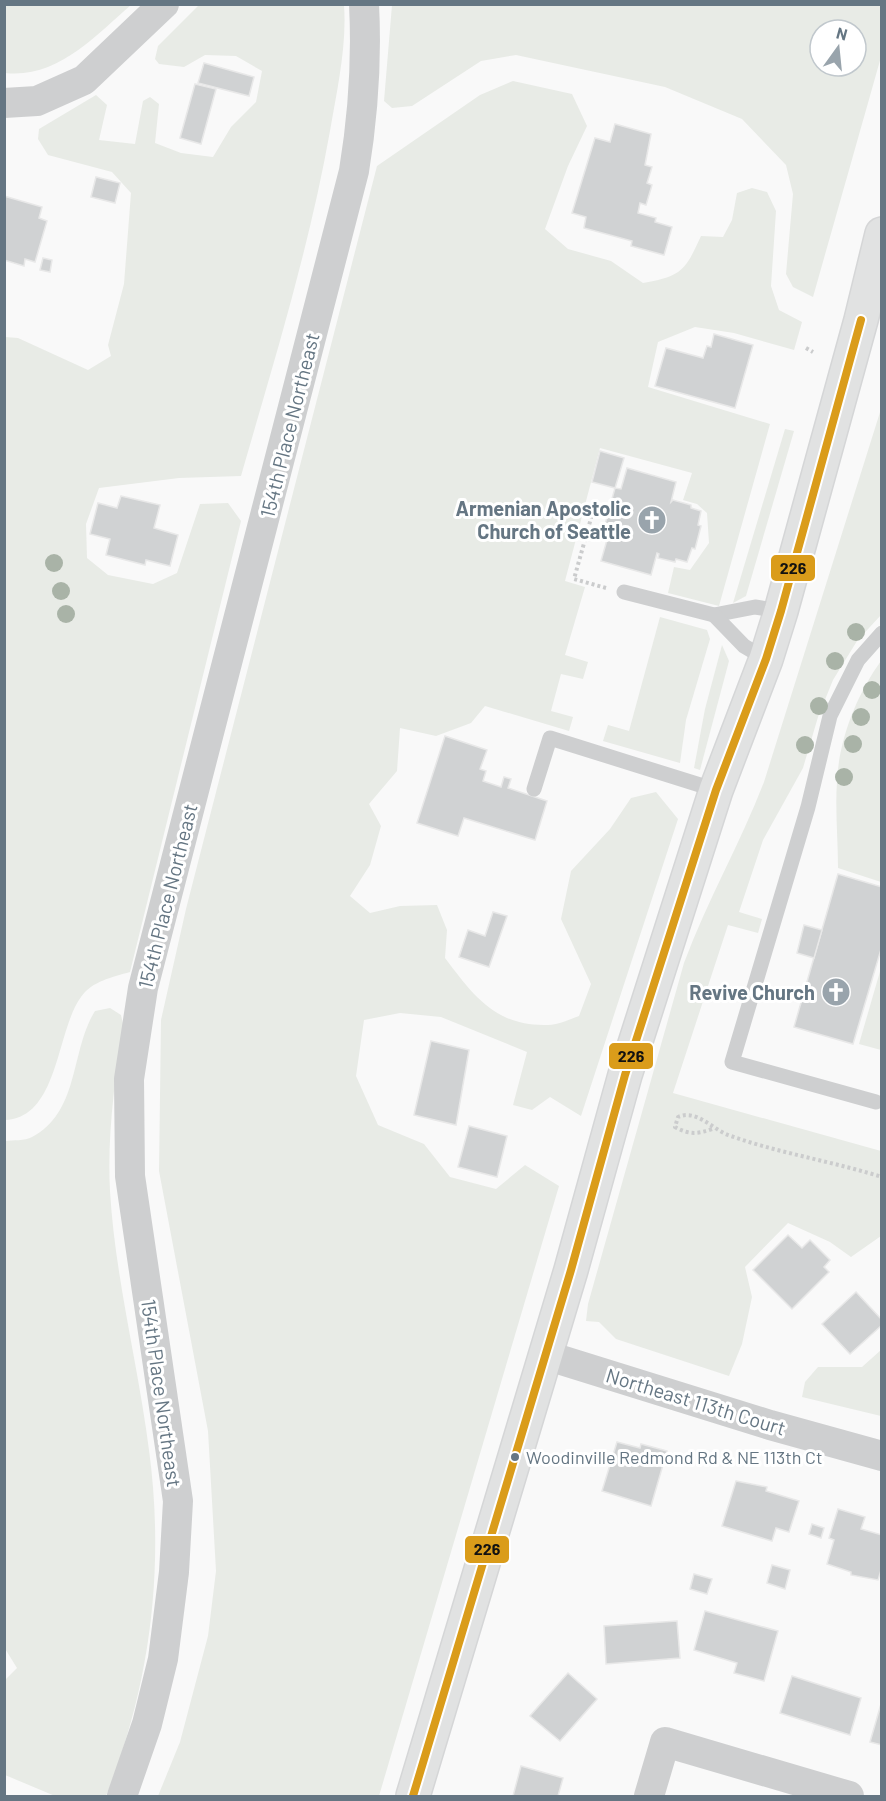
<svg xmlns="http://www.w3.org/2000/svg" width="886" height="1801" font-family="Barlow,sans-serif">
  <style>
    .green { fill: #e8ebe6; fill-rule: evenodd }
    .building { fill: #d0d2d3; stroke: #e8e8e8; stroke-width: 1.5 }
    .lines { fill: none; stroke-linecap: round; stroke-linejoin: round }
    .primary-casing { stroke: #d5d6d7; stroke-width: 36 }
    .path { stroke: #cbcccd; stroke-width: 4; stroke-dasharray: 3 3; stroke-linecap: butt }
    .service { stroke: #cecfd0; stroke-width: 15 }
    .minor { stroke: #cecfd0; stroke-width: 30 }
    .primary { stroke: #e1e2e2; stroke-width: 33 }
    .bus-1-casing { stroke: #fff; stroke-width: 12 }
    .bus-1 { stroke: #da9c1a; stroke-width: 8 }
    .tree { fill: #a9b3a7 }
    .bus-dot { fill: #657683; stroke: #fff; stroke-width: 2 }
    .labels { text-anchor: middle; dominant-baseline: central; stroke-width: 6; stroke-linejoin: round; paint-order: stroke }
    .bus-label { font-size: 18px; fill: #657683; stroke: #fff; text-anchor: start }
    .street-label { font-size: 20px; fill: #657683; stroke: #fff }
    .poi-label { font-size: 20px; font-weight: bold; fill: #657683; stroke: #fff; text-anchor: end }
    .line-badge { stroke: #fff; stroke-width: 2 }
    .pale-badge-label { font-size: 16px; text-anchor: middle; font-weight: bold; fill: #111 }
  </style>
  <rect width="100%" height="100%" fill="#f9f9f9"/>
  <g class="green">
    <path d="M5 4H131V5C95 36 57 79 5 73Z"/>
    <path d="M200 4 344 5C347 46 337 90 330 131 309 249 274 361 241 476L179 478 99 488 86 524 87 558 108 575 153 584 177 573 200 504 228 503 241 521 130 972C113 977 92 981 81 997 56 1031 59 1118 5 1120V337L18 338 88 370 111 356 108 345 124 284 131 193 112 172 48 155 38 139 39 129 96 95 107 105 99 140 135 144 143 101 150 97 159 104 155 143 181 153 213 157 231 127 256 102 262 71 236 56 205 55 184 67 159 64 155 59 158 46Z"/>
    <path d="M392 5H881V57L813 297 793 287 786 274 793 194 786 165 742 119 665 87 516 55 481 61 412 106 392 108 384 101ZM820 30H856V66H820Z"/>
    <path d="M513 81 572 94 587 126 568 166 545 229 568 249 611 261 643 283C682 276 685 271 701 236L723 237 732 220 737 193 752 188 767 192 776 211 771 286 779 310 802 322 794 350 734 333 695 327 658 342 648 387 770 424 719 606 668 593 674 567 690 570 709 543 707 513 697 504 683 500 692 473 600 448 565 581 585 587 565 655 588 662 583 679 561 674 551 711 573 717 569 731 485 706 471 723 436 736 400 728 397 771 369 804 381 826 370 865 350 896 370 913 400 906 437 905 447 930 445 958C473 995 496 1027 548 1025 558 1025 570 1019 579 1016L591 984 561 919 571 871 610 829 631 798 656 792 678 819 581 1116 550 1097 532 1110 513 1105 527 1052 441 1017 400 1013 364 1020 356 1076 378 1125 424 1144 450 1177 496 1189 525 1165 559 1186 379 1796H158L180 1742 208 1636 216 1571 208 1431 159 1171 161 1020 186 909 377 166 480 95Z"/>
    <path d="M881 409V615L857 641 833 680 818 717 803 768 763 840 739 912 762 919 758 933 728 925 673 1093 881 1151V1236L851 1257 830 1242 788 1223 745 1267 752 1297 742 1344 729 1376 616 1339 599 1322 586 1321 588 1304 684 963C707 901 740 844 764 782Z"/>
    <polygon points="785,429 794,431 746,596 733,603"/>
    <polygon points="660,617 707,630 710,639 686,720 680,763 603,741 608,725 629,731"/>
    <polygon points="722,645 729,661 700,770 694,768 705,709"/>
    <path d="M881 661V882L838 868C838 840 835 809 837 781 839 739 857 694 881 661Z"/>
    <polygon points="881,968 882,1050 881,1050 859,1044"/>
    <path d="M110 1008 121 1015 123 1024C115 1079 107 1136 110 1191 115 1277 138 1364 149 1450 165 1569 150 1686 106 1796H55L5 1775V1680L17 1668 4 1647 5 1141C13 1140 25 1141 32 1137 80 1112 70 1051 95 1011Z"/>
    <polygon points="881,1350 881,1416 802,1397 805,1382 818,1367 862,1367"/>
  </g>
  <g class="building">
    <polygon points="204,63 254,77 249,96 198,83"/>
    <polygon points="195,84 216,89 201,144 180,138"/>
    <polygon points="615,124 651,134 645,165 652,167 647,183 652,185 646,205 640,203 638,213 656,218 655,222 672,227 664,255 631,246 632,241 584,228 586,217 572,213 595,138 610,142"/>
    <polygon points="96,177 120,183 115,203 91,197"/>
    <polygon points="4,196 42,207 39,218 47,221 35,262 25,259 24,266 4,260"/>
    <polygon points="43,258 52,260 50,272 40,270"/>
    <polygon points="714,334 753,345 735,408 655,386 666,348 703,358 707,346 711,347"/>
    <polygon points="600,451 624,458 615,488 592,482"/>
    <polygon points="627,468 676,482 671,502 673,500 691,505 691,508 701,511 698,525 701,526 695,549 692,548 687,562 676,559 675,562 658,558 659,554 657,553 651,575 601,561 607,540 601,539 615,488 621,489"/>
    <polygon points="121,496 160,505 154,528 178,535 170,566 146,560 145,565 106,555 110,539 90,534 98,503 117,508"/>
    <polygon points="445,736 487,750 480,769 486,771 483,781 501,787 504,777 511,779 508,788 547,801 535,840 464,818 458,836 417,823"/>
    <polygon points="838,874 882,887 882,946 853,1044 794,1027"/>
    <polygon points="493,912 507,916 489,967 459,957 468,930 485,936"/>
    <polygon points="804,925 822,930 814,958 797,953"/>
    <polygon points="431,1041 469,1050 456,1125 414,1115"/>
    <polygon points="469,1126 507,1136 497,1177 458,1167"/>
    <polygon points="788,1235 802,1248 810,1240 830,1260 824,1267 829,1272 792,1309 753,1270"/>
    <polygon points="856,1292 882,1320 882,1325 850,1354 822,1324"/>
    <polygon points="617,1442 640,1448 641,1444 667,1451 651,1506 602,1491"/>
    <polygon points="736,1481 767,1487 766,1491 799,1501 789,1532 776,1528 772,1541 722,1526"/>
    <polygon points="838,1509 865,1517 861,1529 882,1535 882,1567 878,1580 851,1575 851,1572 827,1564 834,1540 829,1538"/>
    <polygon points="812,1524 824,1528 821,1538 809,1534"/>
    <polygon points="772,1565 790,1570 785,1589 767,1583"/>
    <polygon points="694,1574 712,1579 707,1594 690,1589"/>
    <polygon points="705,1611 778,1631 764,1681 734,1673 737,1663 694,1650"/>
    <polygon points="677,1621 680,1658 606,1664 604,1626"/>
    <polygon points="568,1673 597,1699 560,1741 530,1716"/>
    <polygon points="792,1676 861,1698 850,1735 780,1713"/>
    <polygon points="881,1704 882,1705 882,1745 870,1742"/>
    <polygon points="521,1766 563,1778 558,1796 513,1796"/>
  </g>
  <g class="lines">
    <g class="primary-casing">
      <polyline id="primary" points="413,1796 571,1270 625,1075 716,790 766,659 781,611 861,320 882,234"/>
    </g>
    <g class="path">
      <polyline points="806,348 813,352"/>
      <polyline points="606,588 574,579 593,511 607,515"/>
      <path d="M712 1129C698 1134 689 1135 675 1127L678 1117C696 1109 711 1128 728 1135 778 1153 831 1161 882 1177"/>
    </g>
    <g class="service">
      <polyline points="624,592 714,615 755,607 781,611"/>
      <polyline points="714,615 744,646 766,659"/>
      <polyline points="534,789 550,738 716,790"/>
      <polyline points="876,1102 732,1062 808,807 830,716 858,660 882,633"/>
    </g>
    <g class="minor">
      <polyline points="4,103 37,101 84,80 164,4"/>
      <polyline points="545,1355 770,1425 882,1456"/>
      <path d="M122 1796 147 1724 163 1659 174 1572 178 1501 130 1176 129 1079 143 988 354 171C363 116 367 61 364 4"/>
      <polyline points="649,1796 665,1742 849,1796"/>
    </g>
    <use href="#primary" class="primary"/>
    <g class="bus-1-casing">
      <polyline id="bus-1" points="413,1796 571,1270 625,1075 716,790 766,659 781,611 861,320"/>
    </g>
    <use href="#bus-1" class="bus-1"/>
  </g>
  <g class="tree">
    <circle cx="54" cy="563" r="9"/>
    <circle cx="61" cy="591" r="9"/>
    <circle cx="66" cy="614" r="9"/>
    <circle cx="856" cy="632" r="9"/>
    <circle cx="835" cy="661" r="9"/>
    <circle cx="872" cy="690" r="9"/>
    <circle cx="819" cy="706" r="9"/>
    <circle cx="861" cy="717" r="9"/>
    <circle cx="853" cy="744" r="9"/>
    <circle cx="805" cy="745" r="9"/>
    <circle cx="844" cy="777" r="9"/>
  </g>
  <defs>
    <g id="church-disc" transform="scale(1.5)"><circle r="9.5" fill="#99a4ac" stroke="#fff"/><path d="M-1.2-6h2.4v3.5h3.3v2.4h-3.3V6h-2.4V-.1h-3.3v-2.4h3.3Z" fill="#fff"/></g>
  </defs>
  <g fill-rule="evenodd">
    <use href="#church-disc" x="652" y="520"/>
    <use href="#church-disc" x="836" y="992"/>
  </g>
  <circle class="bus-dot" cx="515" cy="1457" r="5"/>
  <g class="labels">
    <g class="bus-label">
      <text x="526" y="1457">Woodinville Redmond Rd &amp; NE 113th Ct</text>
    </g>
    <g class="street-label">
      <text transform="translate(289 425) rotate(-76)">154th Place Northeast</text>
      <text transform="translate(167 896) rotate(-76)">154th Place Northeast</text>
      <text transform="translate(162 1393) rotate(82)">154th Place Northeast</text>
      <text transform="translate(696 1401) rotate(17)">Northeast 113th Court</text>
    </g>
    <g class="poi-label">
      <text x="631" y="508">Armenian Apostolic<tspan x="631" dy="23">Church of Seattle</tspan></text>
      <text x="815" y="992">Revive Church</text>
    </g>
  </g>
  <g class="line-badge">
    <rect x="770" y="554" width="46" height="28" rx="6" fill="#da9c1a"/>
    <rect x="608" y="1042" width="46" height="28" rx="6" fill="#da9c1a"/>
    <rect x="464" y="1535" width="46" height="29" rx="6" fill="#da9c1a"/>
  </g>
  <g class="pale-badge-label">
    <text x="793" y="574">226</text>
    <text x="631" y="1062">226</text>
    <text x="487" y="1555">226</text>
  </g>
  <rect width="886" height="1801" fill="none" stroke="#657683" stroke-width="12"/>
  <g transform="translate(838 48) rotate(15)"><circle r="28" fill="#ffffff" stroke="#c1c8cd" stroke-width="1.5"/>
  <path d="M0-4.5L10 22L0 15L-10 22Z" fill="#99a4ac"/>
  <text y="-9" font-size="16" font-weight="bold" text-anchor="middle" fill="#657683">N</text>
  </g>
</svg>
